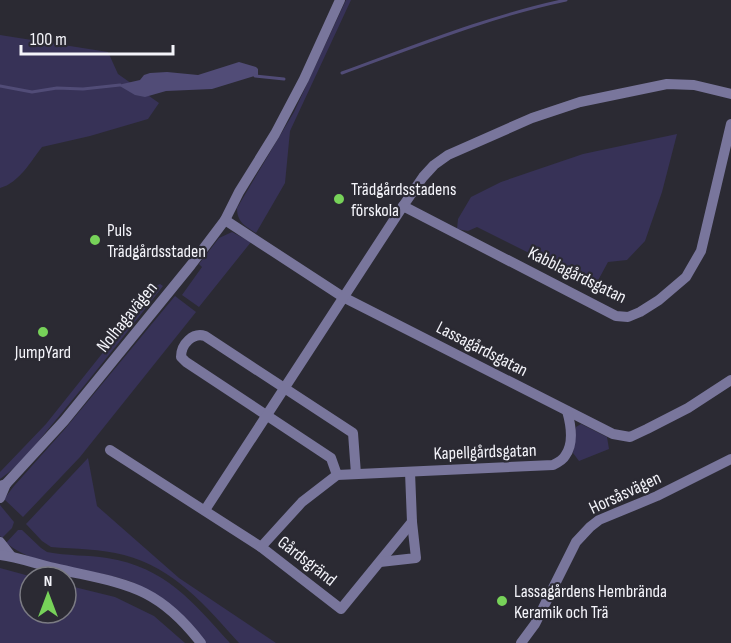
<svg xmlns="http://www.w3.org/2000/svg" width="731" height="643" font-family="'Sofia Sans Condensed',sans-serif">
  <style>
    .green { fill: #373257 }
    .water { fill: #514c77 }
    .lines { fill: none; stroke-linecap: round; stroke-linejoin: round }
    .stream { stroke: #514c77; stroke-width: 3 }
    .minor { stroke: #79769c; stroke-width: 10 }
    .poi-dot { fill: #77d259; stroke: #2b2a33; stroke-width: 2 }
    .labels { text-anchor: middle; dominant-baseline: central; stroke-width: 4.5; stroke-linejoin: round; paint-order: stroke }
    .poi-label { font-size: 18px; fill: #f4f4fa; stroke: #2b2a33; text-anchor: start }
    .street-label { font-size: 18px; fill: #f4f4fa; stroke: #2b2a33 }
  </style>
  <rect width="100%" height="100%" fill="#2b2a33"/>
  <g class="green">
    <path d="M346 0H351L290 131 285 183 256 233C245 226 237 222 237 208L294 112Z"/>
    <path d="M0 35 108 52 118 74 159 103 148 119 90 136 42 147C31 161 19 183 0 188Z"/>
    <polygon points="677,134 662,192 645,241 627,260 608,262 595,286 477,227 468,231 457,229 458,219 471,197 501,182 583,154"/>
    <polygon points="232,232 251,242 199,307 182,295 202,267 199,264 219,238"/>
    <path d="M160 284 163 286C129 330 95 373 60 415 41 437 24 463 0 479V472L46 424 156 286Z"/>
    <polygon points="175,296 196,312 80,457 23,517 4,499 14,486 64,430"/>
    <polygon points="581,424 607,437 609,449 579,461 573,453 576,427"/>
    <path d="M88 458 97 506 179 578 276 643H239C206 606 174 568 124 555 101 549 75 549 51 547L42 541 26 524Z"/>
    <polygon points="0,505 14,522 12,528 2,538 0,536"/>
    <path d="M18 530H22L41 548 47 552C67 556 88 555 107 558 165 567 193 602 230 643H206C181 621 157 590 126 580 87 567 39 569 6 543Z"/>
    <polygon points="0,568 33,577 30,577 30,613 66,613 66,585 115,597 154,616 185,643 0,643"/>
  </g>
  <polygon class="water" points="239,62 256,67 258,69 258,75 212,89 166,91 145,97 135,95 118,85 140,80 144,75 150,73 167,72 198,75"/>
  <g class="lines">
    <g class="stream">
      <path d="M342 73C416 46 490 16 566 0"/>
      <polyline points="255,76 284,79"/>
      <polyline points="0,86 32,92 57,88 83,89 120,85"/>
    </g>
    <g class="minor">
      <polyline points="403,206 616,316 628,317 640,312 659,300 686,277 701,251 731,124"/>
      <polyline points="225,220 343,297 613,434 630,437 647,429 688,408 731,380"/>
      <polyline points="110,450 261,547 341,609 412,522 410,472"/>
      <path d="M337 475 331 458 186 362 181 357C181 344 193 332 205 336L353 433 356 474"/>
      <polyline points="0,486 6,484 64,421 191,265 225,220 239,192 275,134 304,79 340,0"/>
      <polyline points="0,498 6,484"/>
      <polyline points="205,510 403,206 423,177 434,165 448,155 532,118 580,102 667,84 694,85 731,94"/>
      <polyline points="0,542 11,556"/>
      <path d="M261 547 302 502 337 475 553 465C557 463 563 460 565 456 574 444 571 425 567 411"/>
      <path d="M0 555C18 557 36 564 54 568 122 584 155 583 201 643"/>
      <polyline points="380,562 416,558 412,522"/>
      <polyline points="521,643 535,624 576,542 590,527 599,520 657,496 731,459"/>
    </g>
  </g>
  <g class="poi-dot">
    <circle cx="339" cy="199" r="6"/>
    <circle cx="95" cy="240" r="6"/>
    <circle cx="43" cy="332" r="6"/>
    <circle cx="502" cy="601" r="6"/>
  </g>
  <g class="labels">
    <g class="poi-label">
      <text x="351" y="189">Trädgårdsstadens<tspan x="351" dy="21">förskola</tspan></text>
      <text x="107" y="230">Puls<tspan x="107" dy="21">Trädgårdsstaden</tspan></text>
      <text x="43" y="352" text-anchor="middle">JumpYard</text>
      <text x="514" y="591">Lassagårdens Hembrända<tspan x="514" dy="21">Keramik och Trä</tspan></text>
    </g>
    <g class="street-label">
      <text transform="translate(577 275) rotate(26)">Kabblagårdsgatan</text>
      <text transform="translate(127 317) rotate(-51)">Nolhagavägen</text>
      <text transform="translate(482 349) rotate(27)">Lassagårdsgatan</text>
      <text transform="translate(485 452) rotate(-2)">Kapellgårdsgatan</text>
      <text transform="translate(625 493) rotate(-25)">Horsåsvägen</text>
      <text transform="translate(307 561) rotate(38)">Gårdsgränd</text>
    </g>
  </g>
  <g transform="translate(48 595)"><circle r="28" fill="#2b2a33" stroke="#7b7b83" stroke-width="1.5"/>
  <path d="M0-4.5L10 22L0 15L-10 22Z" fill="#77d259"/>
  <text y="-9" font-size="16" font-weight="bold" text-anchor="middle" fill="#f4f4fa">N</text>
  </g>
  <path d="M21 45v9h152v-9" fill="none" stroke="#f4f4fa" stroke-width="3"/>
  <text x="30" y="45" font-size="18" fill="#f4f4fa" stroke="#2b2a33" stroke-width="4.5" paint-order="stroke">100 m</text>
</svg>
